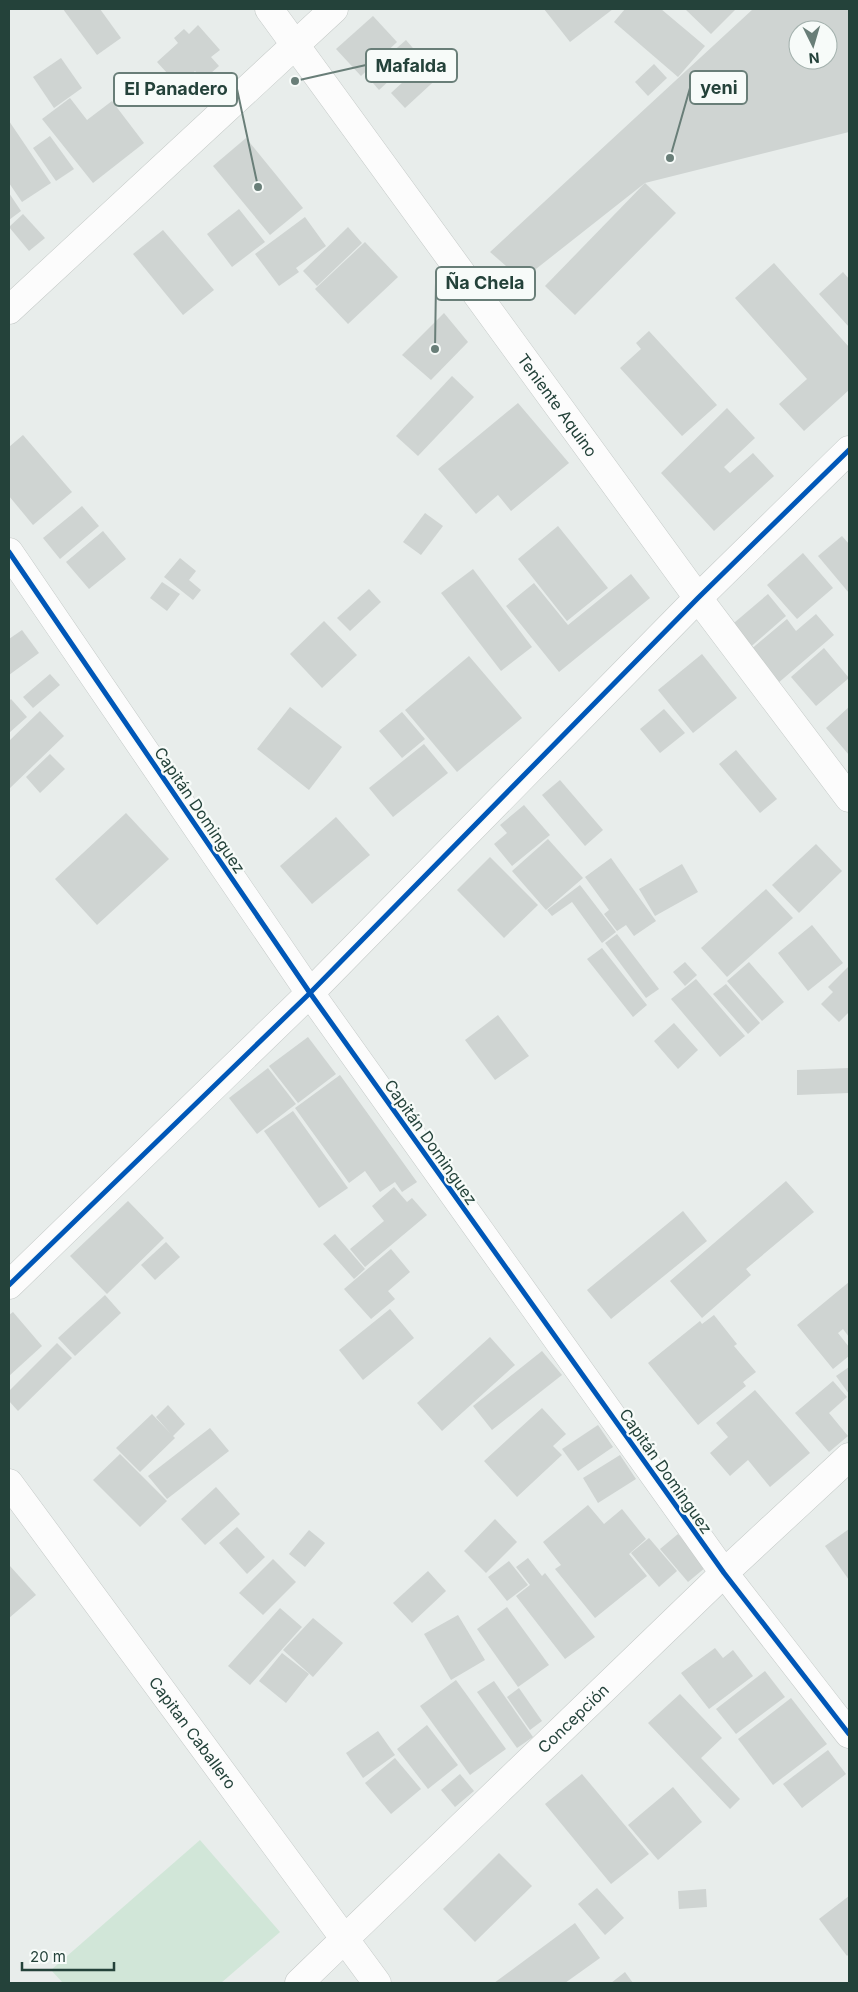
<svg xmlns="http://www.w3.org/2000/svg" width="858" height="1992" font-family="Inter,sans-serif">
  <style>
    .green { fill: #d1e6d8 }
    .building { fill: #cfd4d2; fill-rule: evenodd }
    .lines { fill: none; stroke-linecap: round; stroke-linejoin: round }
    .minor-casing { stroke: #c5cac8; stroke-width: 29 }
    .minor { stroke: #fcfcfc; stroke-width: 28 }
    .cycleway-casing { stroke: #f7fbf9; stroke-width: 8 }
    .cycleway { stroke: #0057b8; stroke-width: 5 }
    .labels { text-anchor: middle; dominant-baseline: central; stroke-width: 4.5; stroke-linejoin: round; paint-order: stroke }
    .street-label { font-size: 16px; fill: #24423a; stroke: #f7fbf9 }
    .leader { fill: none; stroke: #697e78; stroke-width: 2 }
    .callout-dot { fill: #697e78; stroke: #f7fbf9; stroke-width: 2 }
    .callout { fill: #f7fbf9; stroke: #697e78; stroke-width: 2 }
    .callout-label { font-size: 18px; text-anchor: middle; font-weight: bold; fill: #24423a }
  </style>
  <rect width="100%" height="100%" fill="#e8edeb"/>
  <polygon class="green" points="200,1840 280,1932 221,1983 63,1983 51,1970"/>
  <g class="building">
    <polygon points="63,9 100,9 121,38 97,55"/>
    <polygon points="544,9 613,9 570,42"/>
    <polygon points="625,9 661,9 705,46 678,77 614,22"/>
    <polygon points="685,9 736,9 711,34"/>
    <path d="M753 9H849V132L645 183 522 280 490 252ZM798 30H828V60H798Z"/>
    <polygon points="373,16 397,42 361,76 336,49"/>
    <polygon points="198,25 220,50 211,57 219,66 203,80 195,71 179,86 157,62 178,43 174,38 184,29 189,34"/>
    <polygon points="406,40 418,54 379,90 366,75"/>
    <polygon points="61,58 82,88 54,108 33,77"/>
    <polygon points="429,58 443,73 405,108 391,93"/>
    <polygon points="654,64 667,78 648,96 635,82"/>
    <polygon points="70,98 87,120 112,101 144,143 93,183 42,119"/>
    <polygon points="9,121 51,183 22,202 9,183"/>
    <polygon points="50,136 74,169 56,181 33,148"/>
    <polygon points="246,138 303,208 270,235 213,166"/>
    <polygon points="645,183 676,213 575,315 545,286"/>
    <polygon points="9,193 21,211 9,220"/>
    <polygon points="239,209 265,242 232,267 207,234"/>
    <polygon points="23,214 45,238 29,251 9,227"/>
    <polygon points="305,217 326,246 296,268 299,272 279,286 255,254"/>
    <polygon points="348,227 362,243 317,286 303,271"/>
    <polygon points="163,230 214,290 183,315 133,254"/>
    <polygon points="365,242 398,277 348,324 315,289"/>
    <polygon points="774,263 849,347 849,390 804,431 779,404 807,379 735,298"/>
    <polygon points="843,272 849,279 849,327 819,294"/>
    <polygon points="444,313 468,342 431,380 402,355"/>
    <polygon points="649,331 717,405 682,436 620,368 641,349 636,343"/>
    <polygon points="452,376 474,397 418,456 396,436"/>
    <polygon points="518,403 569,463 511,511 498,495 476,514 438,469"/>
    <polygon points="727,408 755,438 724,467 730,473 753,453 774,476 714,531 661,473"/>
    <polygon points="23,435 72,492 33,525 9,496 9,447"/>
    <polygon points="82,506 99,526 60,559 43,538"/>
    <polygon points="425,513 443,526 421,555 403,542"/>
    <polygon points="558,526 608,588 567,621 518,559"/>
    <polygon points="103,531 126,559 89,589 66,562"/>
    <polygon points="842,536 849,544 849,593 818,556"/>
    <polygon points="803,553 833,588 797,619 767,585"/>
    <polygon points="180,558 196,571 189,580 201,590 193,600 164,577"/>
    <polygon points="473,569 532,647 501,671 441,593"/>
    <polygon points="631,574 650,598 559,672 506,606 534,583 568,625"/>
    <polygon points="162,582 180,594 167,611 150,598"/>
    <polygon points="369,589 381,602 350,631 337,618"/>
    <polygon points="768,594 786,616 747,650 728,628"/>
    <polygon points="816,614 834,635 777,684 749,651 787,619 796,631"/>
    <polygon points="324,621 357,655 322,688 290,654"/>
    <polygon points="22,630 39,653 9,675 9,639"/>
    <polygon points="824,648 849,678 816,706 791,677"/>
    <polygon points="702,654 737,698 693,733 658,690"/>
    <polygon points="469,656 522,718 457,772 405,710"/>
    <polygon points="50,674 60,685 33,708 23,697"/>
    <polygon points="11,699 27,717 9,733 9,701"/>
    <polygon points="290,707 342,747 309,790 257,749"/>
    <polygon points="849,707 849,755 826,728"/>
    <polygon points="664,709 685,733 660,753 640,729"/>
    <polygon points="40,711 64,736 9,789 9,741"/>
    <polygon points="402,712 425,739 402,758 379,731"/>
    <polygon points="424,744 448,773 393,817 369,788"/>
    <polygon points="736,750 777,799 760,813 719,764"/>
    <polygon points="50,754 65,769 40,793 26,777"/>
    <polygon points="560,780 603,830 585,846 542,795"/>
    <polygon points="524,805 550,835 512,866 494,844 507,833 500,825"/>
    <polygon points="126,813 169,859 97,925 55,879"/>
    <polygon points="336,817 370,855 312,904 280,866"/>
    <polygon points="548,839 583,878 546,910 512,871"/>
    <polygon points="816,844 842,871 799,913 772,885"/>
    <polygon points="490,857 538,905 504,938 457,890"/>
    <polygon points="611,858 656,921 634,936 626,925 617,931 604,914 609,910 585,877"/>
    <polygon points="682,864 698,892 655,916 639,889"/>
    <polygon points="580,885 616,932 602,943 572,902 552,916 547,910"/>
    <polygon points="766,889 793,918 727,977 701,948"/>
    <polygon points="812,925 843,963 808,991 778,953"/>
    <polygon points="617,934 659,989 646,998 605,943"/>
    <polygon points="602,948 647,1005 633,1017 587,959"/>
    <polygon points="685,962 697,975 685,986 673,972"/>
    <polygon points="749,962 784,1002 762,1021 727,981"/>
    <polygon points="849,966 849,1012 839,1022 821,1004 833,992 828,987"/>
    <polygon points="696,979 745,1036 720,1057 671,999"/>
    <polygon points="726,984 760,1023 748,1034 713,994"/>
    <polygon points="498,1015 529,1056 495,1080 465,1040"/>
    <polygon points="674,1023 698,1050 678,1069 654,1041"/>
    <polygon points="308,1037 336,1074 298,1103 269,1066"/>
    <polygon points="268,1068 296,1104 257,1134 229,1098"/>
    <polygon points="849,1068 849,1093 797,1095 797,1070"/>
    <polygon points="340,1075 417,1182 402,1192 395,1182 380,1192 365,1171 349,1183 295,1108"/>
    <polygon points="293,1111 348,1188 319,1208 264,1131"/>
    <polygon points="786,1181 814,1212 746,1269 751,1275 702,1318 670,1281"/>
    <polygon points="394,1187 407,1202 412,1198 427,1215 365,1267 350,1249 384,1221 372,1206"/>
    <polygon points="128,1201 164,1238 107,1294 70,1256"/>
    <polygon points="683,1211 707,1241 611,1319 587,1290"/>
    <polygon points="335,1234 365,1269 354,1279 323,1244"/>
    <polygon points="166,1242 180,1257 155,1280 141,1265"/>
    <polygon points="391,1249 410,1272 388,1291 395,1299 371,1319 344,1289"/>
    <polygon points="849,1282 849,1337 843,1329 838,1333 849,1347 849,1356 833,1369 797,1325"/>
    <polygon points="105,1295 121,1313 75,1356 58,1338"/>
    <polygon points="390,1309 414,1338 363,1380 339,1350"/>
    <polygon points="13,1312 42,1346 9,1376 9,1315"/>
    <polygon points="714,1315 737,1344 734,1346 756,1372 743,1382 746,1386 698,1425 648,1363 700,1321 702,1324"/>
    <polygon points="490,1337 515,1365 442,1431 417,1403"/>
    <polygon points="57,1343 72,1358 18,1411 9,1401 9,1391"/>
    <polygon points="542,1351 562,1375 492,1430 473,1406"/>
    <polygon points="849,1367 849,1394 836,1376"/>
    <polygon points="833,1381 847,1397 829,1413 848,1436 829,1452 795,1413"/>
    <polygon points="755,1390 810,1453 770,1487 748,1460 730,1476 710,1453 728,1437 716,1423"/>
    <polygon points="168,1405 185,1424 173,1436 175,1438 140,1472 116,1448 152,1414 171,1434 156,1417"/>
    <polygon points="542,1408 566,1434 553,1446 562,1455 517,1497 484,1461"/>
    <polygon points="598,1425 613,1447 578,1471 562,1449"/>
    <polygon points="210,1428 229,1451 167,1499 148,1476"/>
    <polygon points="120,1454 167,1501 140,1527 93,1480"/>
    <polygon points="620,1455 636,1479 598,1503 583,1478"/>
    <polygon points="216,1487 240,1514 205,1545 181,1519"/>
    <polygon points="588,1505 604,1524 622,1509 646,1539 629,1554 647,1576 595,1618 555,1569 561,1565 543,1542"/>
    <polygon points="495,1519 517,1542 486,1573 464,1551"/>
    <polygon points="237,1527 265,1557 247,1574 219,1543"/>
    <polygon points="849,1529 849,1580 825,1546"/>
    <polygon points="309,1530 325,1543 305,1567 289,1554"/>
    <polygon points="678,1534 706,1567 688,1582 660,1549"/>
    <polygon points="649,1538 677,1571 659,1587 631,1553"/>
    <polygon points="528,1558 542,1576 545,1573 595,1637 565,1659 516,1596 530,1585 516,1567"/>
    <polygon points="273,1559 296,1582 263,1615 239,1593"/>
    <polygon points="509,1561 528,1585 507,1601 488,1577"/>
    <polygon points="10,1566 36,1595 9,1618 9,1567"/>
    <polygon points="428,1571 446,1591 412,1623 393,1603"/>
    <polygon points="507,1607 549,1665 518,1687 477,1629"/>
    <polygon points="280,1608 302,1627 250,1685 228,1666"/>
    <polygon points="458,1615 485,1660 451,1680 424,1634"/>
    <polygon points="313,1618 343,1643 313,1677 283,1650"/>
    <polygon points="715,1648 723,1658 733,1650 753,1676 709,1709 681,1673"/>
    <polygon points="282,1653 309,1674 286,1703 259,1681"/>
    <polygon points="765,1671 785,1697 736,1734 716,1709"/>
    <polygon points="456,1680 506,1749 470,1775 420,1706"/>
    <polygon points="494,1681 533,1737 517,1748 477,1692"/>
    <polygon points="519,1688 542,1721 530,1730 507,1697"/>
    <polygon points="680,1694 722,1738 701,1758 740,1799 730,1809 648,1723"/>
    <polygon points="791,1698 827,1744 773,1785 738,1739"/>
    <polygon points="427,1725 458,1765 428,1789 397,1749"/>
    <polygon points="378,1731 395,1755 363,1778 346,1753"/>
    <polygon points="828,1750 846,1774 802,1808 783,1784"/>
    <polygon points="395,1758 421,1789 391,1814 365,1783"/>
    <polygon points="460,1774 474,1791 455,1807 441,1790"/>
    <polygon points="582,1774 649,1854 611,1884 545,1804"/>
    <polygon points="673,1787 702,1822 658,1860 628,1825"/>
    <polygon points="499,1853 532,1886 475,1942 443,1909"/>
    <polygon points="597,1888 624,1918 605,1935 578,1904"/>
    <polygon points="706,1889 707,1907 679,1909 678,1891"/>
    <polygon points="849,1896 849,1954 847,1956 819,1919"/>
    <polygon points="575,1923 600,1958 565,1983 494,1983"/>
    <polygon points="625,1972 633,1983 611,1983"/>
  </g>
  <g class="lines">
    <g class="minor-casing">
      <g id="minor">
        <path id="s1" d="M269 9 698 598 849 798"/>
        <polyline points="9,310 334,9"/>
        <polyline points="9,552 310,993 724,1573 849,1734"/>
        <polyline points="9,1285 310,993 698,598 849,450"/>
        <path id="s2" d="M9 1483 377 1983"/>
        <path id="s3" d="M299 1983 724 1573 849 1457"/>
      </g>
    </g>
    <use href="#minor" class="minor"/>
    <g class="cycleway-casing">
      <g id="cycleway">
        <polyline points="9,552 310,993 724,1573 849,1734"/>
        <polyline points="9,1285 310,993 698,598 849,450"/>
      </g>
    </g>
    <use href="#cycleway" class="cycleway"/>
  </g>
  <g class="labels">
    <g class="street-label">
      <text stroke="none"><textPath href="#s1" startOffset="490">Teniente Aquino</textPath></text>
      <text transform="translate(200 810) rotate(56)">Capitán Dominguez</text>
      <text transform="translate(431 1142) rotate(55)">Capitán Dominguez</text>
      <text transform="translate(666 1471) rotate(55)">Capitán Dominguez</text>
      <text stroke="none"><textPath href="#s3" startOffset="381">Concepción</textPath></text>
      <text stroke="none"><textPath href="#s2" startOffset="310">Capitan Caballero</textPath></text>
    </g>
  </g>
  <path class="leader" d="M295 81L366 65M670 158L690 88M258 187L237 89M435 349L436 283"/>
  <g class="callout-dot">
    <circle cx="295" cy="81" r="5"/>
    <circle cx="670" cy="158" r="5"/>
    <circle cx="258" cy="187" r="5"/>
    <circle cx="435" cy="349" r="5"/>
  </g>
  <g class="callout">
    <rect x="366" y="49" width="91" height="33" rx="5"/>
    <rect x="690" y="71" width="57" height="33" rx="5"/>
    <rect x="114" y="73" width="123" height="33" rx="5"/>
    <rect x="436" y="267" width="99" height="33" rx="5"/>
  </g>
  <g class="callout-label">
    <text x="411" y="72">Mafalda</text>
    <text x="719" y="94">yeni</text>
    <text x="176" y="95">El Panadero</text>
    <text x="485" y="289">Ña Chela</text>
  </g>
  <rect width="858" height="1992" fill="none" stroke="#24423a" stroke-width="20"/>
  <g transform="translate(813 45) rotate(175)"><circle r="24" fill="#f7fbf9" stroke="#a3b1ad"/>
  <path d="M0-4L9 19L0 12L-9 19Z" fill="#697e78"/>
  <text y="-8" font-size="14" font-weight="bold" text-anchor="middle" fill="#24423a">N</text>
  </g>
  <path d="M22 1962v8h92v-8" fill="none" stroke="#24423a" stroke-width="2.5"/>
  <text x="30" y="1962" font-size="15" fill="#24423a" stroke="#f7fbf9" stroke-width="4" paint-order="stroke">20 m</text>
</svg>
